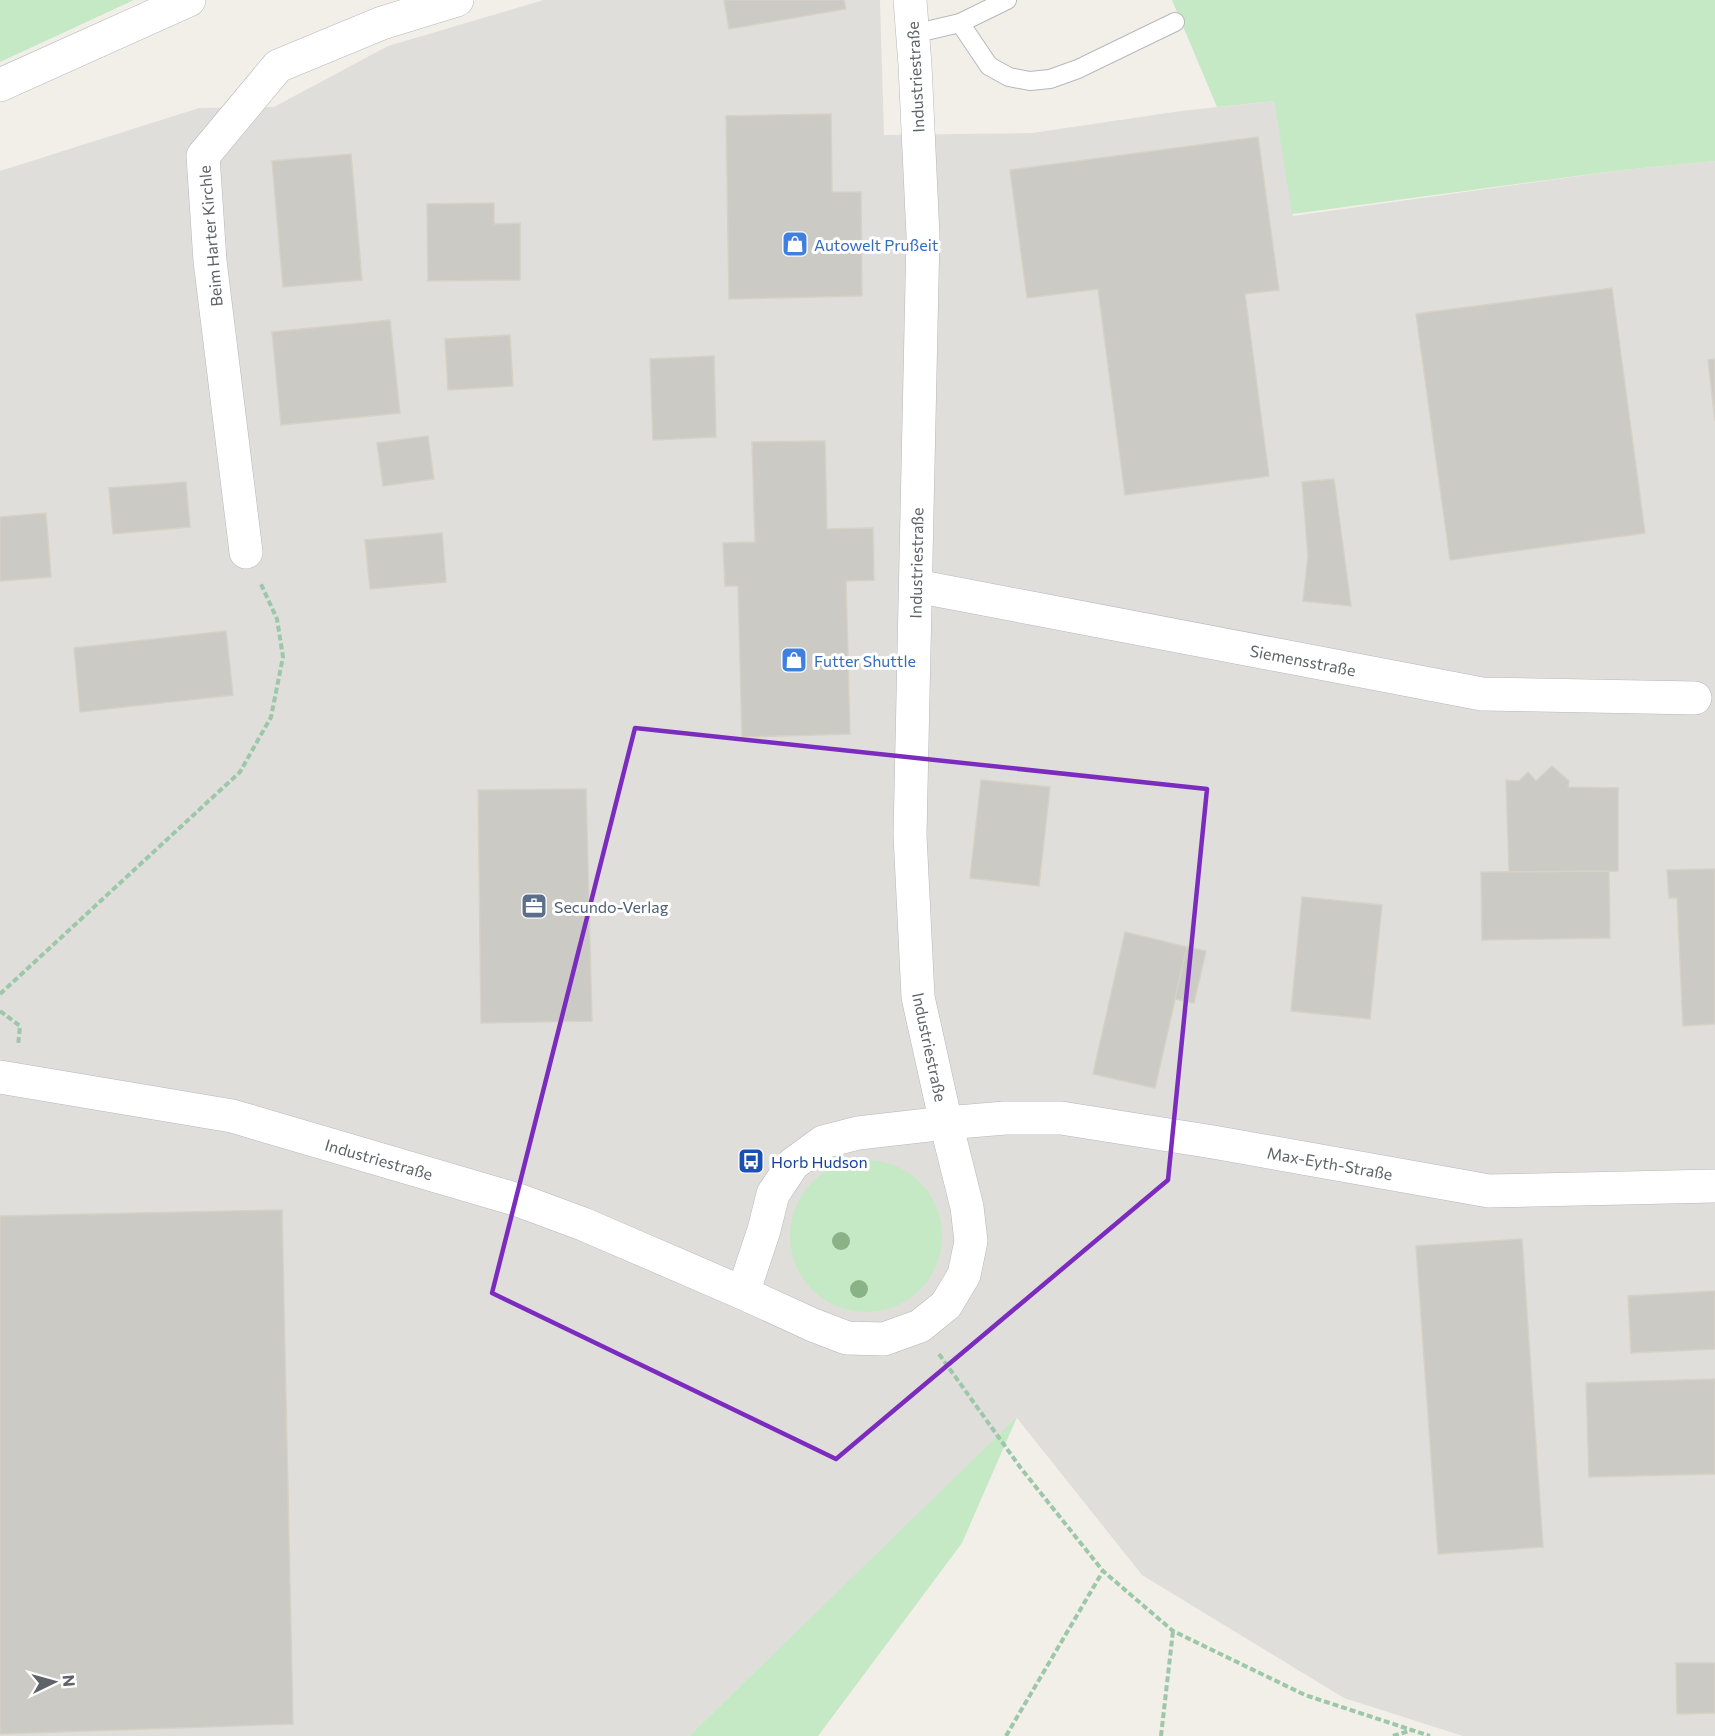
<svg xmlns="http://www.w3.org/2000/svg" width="1715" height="1736" font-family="Commissioner,sans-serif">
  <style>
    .industrial { fill: #e0deda }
    .green { fill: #c5e8c5 }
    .building { fill: #cccac5; stroke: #d6d1c6; stroke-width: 1.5 }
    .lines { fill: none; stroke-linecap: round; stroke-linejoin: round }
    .service-casing { stroke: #b5b8bc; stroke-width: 20 }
    .minor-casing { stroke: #b5b8bc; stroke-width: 34 }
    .secondary-casing { stroke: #b6babf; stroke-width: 34 }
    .path { stroke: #9cc7a9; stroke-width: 4; stroke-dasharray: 6 3; stroke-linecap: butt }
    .service { stroke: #fff; stroke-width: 18 }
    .minor { stroke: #fff; stroke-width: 33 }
    .secondary { stroke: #fff; stroke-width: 33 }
    .tree { fill: #89b387 }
    .marked { fill: none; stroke: #7b2cbf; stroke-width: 4.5; stroke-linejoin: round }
    .labels { text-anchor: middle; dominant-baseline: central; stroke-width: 6; stroke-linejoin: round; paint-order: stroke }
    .street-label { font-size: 16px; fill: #5f6368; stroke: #fff }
    .shop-label { font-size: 16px; fill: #366cbe; stroke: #fff; text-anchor: start }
    .service-label { font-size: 16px; fill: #4e5e75; stroke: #fff; text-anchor: start }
    .transit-label { font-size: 16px; fill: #164399; stroke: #fff; text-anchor: start }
  </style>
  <rect width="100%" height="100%" fill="#f1efe8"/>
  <polygon class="industrial" points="544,0 880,0 884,135 1032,133 1181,111 1274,101 1293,216 1622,170 1715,161 1715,1736 1463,1736 1344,1698 1142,1575 1017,1418 689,1736 0,1736 0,171 199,108 274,107 388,46"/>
  <g class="green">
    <polygon points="0,0 134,0 0,62"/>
    <polygon points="1172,0 1715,0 1715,161 1622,170 1292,214 1274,101 1217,107"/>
    <circle cx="866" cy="1236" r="76"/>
    <polygon points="1017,1417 962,1543 818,1736 689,1736"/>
  </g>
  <g class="building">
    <polygon points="724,0 844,0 846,9 729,29"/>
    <polygon points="831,114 832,192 861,192 862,296 729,299 726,116"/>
    <polygon points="1258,137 1279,290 1245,294 1269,476 1125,495 1098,289 1027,298 1010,170"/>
    <polygon points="351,154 362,280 283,287 272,161"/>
    <polygon points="494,203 494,224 520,223 520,280 428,281 427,204"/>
    <polygon points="1612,288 1645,533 1450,560 1416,314"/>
    <polygon points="390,320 400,413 281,425 272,332"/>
    <polygon points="510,335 513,386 448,390 445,339"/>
    <polygon points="714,356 716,437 653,440 650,359"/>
    <polygon points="1715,359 1715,421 1708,360"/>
    <polygon points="428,436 434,479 383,486 377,443"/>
    <polygon points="825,441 827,529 873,528 874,580 846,581 850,734 742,737 738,586 725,586 723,543 755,542 752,442"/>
    <polygon points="1334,479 1351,606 1303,601 1308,556 1302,482"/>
    <polygon points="186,482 190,527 113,534 109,488"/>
    <polygon points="46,513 51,577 0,581 0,517"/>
    <polygon points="442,533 446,582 370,589 365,540"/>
    <polygon points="226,631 233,695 80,712 74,648"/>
    <polygon points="1552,766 1569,781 1568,787 1618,788 1618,871 1509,872 1506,780 1519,781 1528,772 1536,781"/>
    <polygon points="981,780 1050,787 1039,886 970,878"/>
    <polygon points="586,789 592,1021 481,1023 478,790"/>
    <polygon points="1715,869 1715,1024 1683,1026 1677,898 1669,898 1667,870"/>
    <polygon points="1609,871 1610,938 1482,940 1481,872"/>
    <polygon points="1302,897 1382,905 1370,1019 1291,1011"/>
    <polygon points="1125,932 1187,947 1155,1088 1093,1074"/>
    <polygon points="1187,947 1206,951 1194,1003 1175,999"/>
    <polygon points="282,1210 293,1724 0,1734 0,1216"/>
    <polygon points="1522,1239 1543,1547 1438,1554 1416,1246"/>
    <polygon points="1715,1291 1715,1349 1631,1353 1628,1296"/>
    <polygon points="1715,1379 1715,1474 1589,1477 1586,1383"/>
    <polygon points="1676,1663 1715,1663 1715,1713 1677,1714"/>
  </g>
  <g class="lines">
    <g class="service-casing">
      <g id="service">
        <polyline points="960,23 989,66 1009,77 1030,81 1050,79 1078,69 1175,22"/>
        <polyline points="913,34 960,23 1007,0"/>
      </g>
    </g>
    <g class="minor-casing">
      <g id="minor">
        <polyline points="246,552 210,261 203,156 278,66 382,23 457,0"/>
        <polyline points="916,586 1482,694 1695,698"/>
        <polyline points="0,1077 232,1116 518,1200 583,1224 743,1293 813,1325 847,1338 884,1339 920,1326 946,1305 964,1275 971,1241 967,1207 946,1123 918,997 910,835 923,236 915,65 910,0"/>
        <polyline points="743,1293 764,1230 773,1194 793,1164 823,1142 858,1133 946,1123 1005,1118 1061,1118 1213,1142 1489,1191 1715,1186"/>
      </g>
    </g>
    <g class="secondary-casing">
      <polyline id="secondary" points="0,85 189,0"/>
    </g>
    <g class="path">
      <polyline points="0,994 240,772 271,717 283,657 277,619 260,582"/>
      <polyline points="0,1011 20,1026 18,1046"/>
      <polyline points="939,1354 1020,1467 1103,1571 1173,1631 1305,1695 1430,1736"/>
      <polyline points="1006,1736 1103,1571"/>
      <polyline points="1161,1736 1173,1631"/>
      <polyline points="1393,1736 1412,1730"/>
    </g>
    <use href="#service" class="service"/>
    <use href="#minor" class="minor"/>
    <use href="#secondary" class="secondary"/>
  </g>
  <g class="tree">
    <circle cx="841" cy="1241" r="9"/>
    <circle cx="859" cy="1289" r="9"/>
  </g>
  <path class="marked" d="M635 728 1207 789 1168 1180 836 1459 492 1293Z"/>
  <defs>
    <g id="shop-square" transform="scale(1.35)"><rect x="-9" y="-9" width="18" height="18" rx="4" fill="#3f7fe0" stroke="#fff"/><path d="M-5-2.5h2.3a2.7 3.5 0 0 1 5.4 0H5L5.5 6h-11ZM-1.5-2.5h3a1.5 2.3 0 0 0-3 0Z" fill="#fff"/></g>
    <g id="office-square" transform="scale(1.35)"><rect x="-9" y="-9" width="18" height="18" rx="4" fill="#5c6f8a" stroke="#fff"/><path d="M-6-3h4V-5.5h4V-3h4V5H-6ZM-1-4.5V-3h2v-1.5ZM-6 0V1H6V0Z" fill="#fff"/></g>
    <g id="bus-square" transform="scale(1.35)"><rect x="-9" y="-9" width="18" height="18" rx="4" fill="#1a4fb4" stroke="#fff"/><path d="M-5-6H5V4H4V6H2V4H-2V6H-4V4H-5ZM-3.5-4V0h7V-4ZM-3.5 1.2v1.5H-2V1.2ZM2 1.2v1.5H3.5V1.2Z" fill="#fff"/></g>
  </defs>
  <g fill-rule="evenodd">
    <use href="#shop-square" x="795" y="244"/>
    <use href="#shop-square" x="794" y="660"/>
    <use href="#office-square" x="534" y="906"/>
    <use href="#bus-square" x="751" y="1161"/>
  </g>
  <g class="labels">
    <g class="street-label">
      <text transform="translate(915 77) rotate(-93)">Industriestraße</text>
      <text transform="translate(210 236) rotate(-95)">Beim Harter Kirchle</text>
      <text transform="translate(916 563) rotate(-89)">Industriestraße</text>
      <text transform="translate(1303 660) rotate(11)">Siemensstraße</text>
      <text transform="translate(930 1047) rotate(78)">Industriestraße</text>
      <text transform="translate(379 1159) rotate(16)">Industriestraße</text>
      <text transform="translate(1330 1163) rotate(10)">Max-Eyth-Straße</text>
    </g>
    <g class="shop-label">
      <text x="814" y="244">Autowelt Prußeit</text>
      <text x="814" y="660">Futter Shuttle</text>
    </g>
    <g class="service-label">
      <text x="554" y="906">Secundo-Verlag</text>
    </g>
    <g class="transit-label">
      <text x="771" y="1161">Horb Hudson</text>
    </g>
  </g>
  <g transform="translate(54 1682) rotate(85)" stroke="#ffffff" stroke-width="4.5" paint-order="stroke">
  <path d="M0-4.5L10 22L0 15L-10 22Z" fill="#5f6368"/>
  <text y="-9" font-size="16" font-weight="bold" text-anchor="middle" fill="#5f6368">N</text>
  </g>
</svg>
